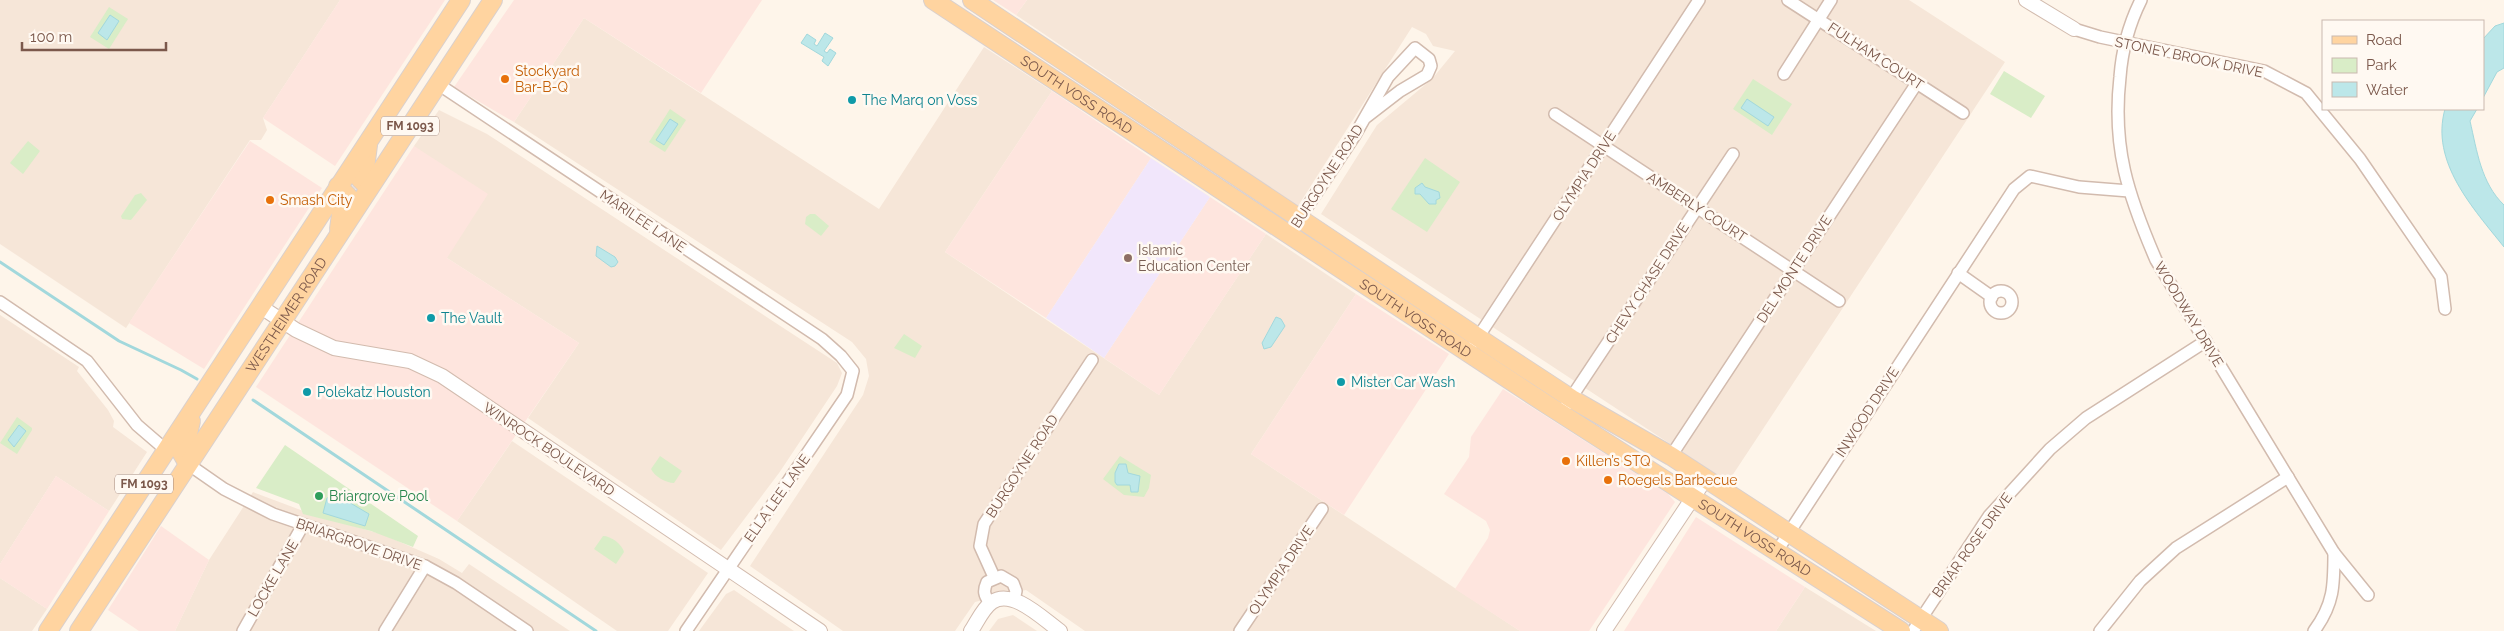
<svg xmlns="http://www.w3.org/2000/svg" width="2504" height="631" font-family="Raleway,sans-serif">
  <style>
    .residential { fill: #f6e6d8 }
    .commercial { fill: #fee5de }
    .education { fill: #f1e6fb }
    .green { fill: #d9edc7 }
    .water { fill: #bce7e9; stroke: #a2d8dc }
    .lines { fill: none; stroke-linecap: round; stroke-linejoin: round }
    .stream { stroke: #a2d8dc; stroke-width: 3 }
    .minor-casing { stroke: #d2bbae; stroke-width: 14 }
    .tertiary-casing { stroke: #d2bbae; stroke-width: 16 }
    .primary-casing { stroke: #dad0cd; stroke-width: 20 }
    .minor { stroke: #fff; stroke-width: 11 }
    .tertiary { stroke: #fff; stroke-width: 14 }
    .primary { stroke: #ffd4a0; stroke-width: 18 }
    .food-dot { fill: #e8710a; stroke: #fff9f2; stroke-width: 2 }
    .culture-dot { fill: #0f9aa8; stroke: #fff9f2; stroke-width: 2 }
    .education-dot { fill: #8d6e63; stroke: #fff9f2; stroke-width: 2 }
    .leisure-dot { fill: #2e9e5b; stroke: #fff9f2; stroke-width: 2 }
    .labels { text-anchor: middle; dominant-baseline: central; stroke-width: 5; stroke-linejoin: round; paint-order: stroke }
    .shield { fill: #fff9f2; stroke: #a3887d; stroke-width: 1 }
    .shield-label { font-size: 12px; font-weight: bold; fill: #7b584b }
    .street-label { font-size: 14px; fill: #7b584b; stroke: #fff9f2 }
    .food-label { font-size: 14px; fill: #c56008; stroke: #fff9f2; text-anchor: start }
    .culture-label { font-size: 14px; fill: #0d838f; stroke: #fff9f2; text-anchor: start }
    .education-label { font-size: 14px; fill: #785e54; stroke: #fff9f2; text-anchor: start }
    .leisure-label { font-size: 14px; fill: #27864d; stroke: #fff9f2; text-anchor: start }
  </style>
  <rect width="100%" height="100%" fill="#fef5ea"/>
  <g class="residential">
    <polygon points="0,0 340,0 263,118 267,130 261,140 250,140 126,328 0,244"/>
    <polygon points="1027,0 1909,0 2005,62 1728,482 1321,214 1377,125 1432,79 1455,51 1433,46 1426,34 1412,27 1298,206 1016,15"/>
    <polygon points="584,18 879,209 984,47 1052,91 945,252 1159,395 1266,234 1356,294 1251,454 1520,631 1085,631 1026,590 975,602 955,631 843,631 750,566 863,395 869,376 866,359 852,342 514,122"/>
    <polygon points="439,110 487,134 837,363 842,373 837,386 779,473 721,550 528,418 579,343 447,258 414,146"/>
    <polygon points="0,315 79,367 77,371 108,410 114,421 113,427 147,452 109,511 56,476 0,564"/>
    <polygon points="512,441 708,573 668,631 617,631 457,521"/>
    <polygon points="253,492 306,512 384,535 439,559 462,573 469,564 570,631 175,631 209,560"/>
    <polygon points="0,578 47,609 32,631 0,631"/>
    <polygon points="1805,587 1876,631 1776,631"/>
    <polygon points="734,590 794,631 699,631 726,594"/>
    <polygon points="1013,615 1037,631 989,631 998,619"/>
  </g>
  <g class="commercial">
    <polygon points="340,0 445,0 335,166 263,118"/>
    <polygon points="514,0 762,0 701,93 584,18 514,122 454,87"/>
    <polygon points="993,0 1027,0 1016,15"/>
    <polygon points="1052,91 1151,158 1046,318 945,252"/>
    <polygon points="250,141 322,188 204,369 129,323"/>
    <polygon points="414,146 488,194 447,258 579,343 457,521 256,387"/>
    <polygon points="1210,197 1266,234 1159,395 1104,358"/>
    <polygon points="1356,294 1449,354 1344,515 1251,454"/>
    <polygon points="1503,389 1668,494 1675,502 1589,631 1520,631 1455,589 1488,538 1490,530 1486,521 1444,494 1469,457 1471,437"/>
    <polygon points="56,476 109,511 47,609 0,578 0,564"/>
    <polygon points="1696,517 1805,587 1776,631 1624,631"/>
    <polygon points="161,526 209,560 175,631 139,631 108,610"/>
  </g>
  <polygon class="education" points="1151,158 1210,197 1104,358 1046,318"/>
  <g class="green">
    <polygon points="109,7 128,19 109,49 90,37"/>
    <polygon points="2004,71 2045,96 2031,118 1990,94"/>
    <polygon points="1753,79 1792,104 1772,135 1733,109"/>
    <polygon points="670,109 686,120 665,152 649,142"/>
    <polygon points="28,141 40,151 23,174 10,163"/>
    <polygon points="1425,158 1460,182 1427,232 1391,209"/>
    <polygon points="141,193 147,200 131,220 122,219 121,216 135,195"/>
    <polygon points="810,214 815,214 829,226 821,236 805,224 806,217"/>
    <polygon points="904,334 922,346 915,358 894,348"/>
    <polygon points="17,417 32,428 32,430 17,454 0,443"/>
    <polygon points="285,445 418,536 413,547 371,531 303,514 299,504 256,488"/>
    <path d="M660 456 682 471 674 483C666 483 654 476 651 469Z"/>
    <polygon points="1120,456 1151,475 1149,488 1144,497 1124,495 1103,479"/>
    <path d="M603 536C611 536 622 544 624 552L616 564 594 549Z"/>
  </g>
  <g class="water">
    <polygon points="110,15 119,21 107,40 98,33"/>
    <polygon points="2504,23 2504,68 2497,72 2483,98 2483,39 2495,26"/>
    <polygon points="825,33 833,38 824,51 827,53 830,49 836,53 828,66 822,61 824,57 801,43 807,34 816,40 814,44 817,46"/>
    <polygon points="1747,99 1774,117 1768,126 1741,108"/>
    <path d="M2445 109H2477L2470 121C2477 151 2481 183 2504 205V247C2473 208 2430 162 2445 109Z"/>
    <polygon points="670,119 678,124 664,145 656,140"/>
    <polygon points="1422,183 1425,187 1439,192 1440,198 1436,200 1436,204 1429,204 1420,194 1415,194 1415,188"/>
    <polygon points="597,246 615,257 618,262 615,266 611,267 596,256"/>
    <polygon points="1276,317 1281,319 1285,326 1271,347 1264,349 1262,343"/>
    <polygon points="19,425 26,431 14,447 8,440"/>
    <polygon points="1119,464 1126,464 1128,473 1140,476 1138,492 1131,492 1130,485 1117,485 1115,482 1115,473"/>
    <polygon points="335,494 369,514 365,526 323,513 327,498"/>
  </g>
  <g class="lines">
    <g class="stream">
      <polyline points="0,262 119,341 181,370 197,379"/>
      <polyline points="253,400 596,631"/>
    </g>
    <g class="minor-casing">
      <g id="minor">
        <polyline points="1788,0 1963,113"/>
        <path d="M2141 0C2129 24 2122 50 2120 77 2112 148 2128 195 2156 260L2334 553 2368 595"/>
        <polyline points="2074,29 2100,37 2264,71 2306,93 2360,159 2441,277 2445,309"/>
        <polyline points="1784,74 1831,0"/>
        <polyline points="438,84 822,339 841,356 853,371 847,395 686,631"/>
        <polyline points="1555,114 1839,301"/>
        <polyline points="1289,234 1355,135 1388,77 1415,48 1429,59 1431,66 1427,75 1400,91 1365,118"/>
        <polyline points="1958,273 1992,297"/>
        <circle cx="2001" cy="302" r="11"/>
        <polyline points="0,302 87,361 137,425 166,450"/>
        <polyline points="1475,342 1699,0"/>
        <polyline points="1561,413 1733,154"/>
        <polyline points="1671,456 1917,83"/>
        <polyline points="188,464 224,489 273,514 425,566 456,583 527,631"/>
        <polyline points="1777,551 2014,189 2030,176 2079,187 2129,191"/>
        <polyline points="994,577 980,546 984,524 1092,360"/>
        <path d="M990 603C984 595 983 591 987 582L1001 576 1013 583 1016 591 1014 600"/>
        <polyline points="243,631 303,525"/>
        <polyline points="385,631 425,566"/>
        <polyline points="1240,631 1322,509"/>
        <polyline points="1913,631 1989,516 2050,449 2086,418 2206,341"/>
        <polyline points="2100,631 2140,581 2176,548 2288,477"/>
        <path d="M2314 631C2334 604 2334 585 2334 553"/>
      </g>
    </g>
    <g class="tertiary-casing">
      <g id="tertiary">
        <polyline points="2026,0 2074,29"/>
        <polyline points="261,307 296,330 334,348 410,361 442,376 820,631"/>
        <path d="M971 631C977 622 983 608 992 602 1013 588 1044 620 1060 631"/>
        <polyline points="1604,631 1706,478"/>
      </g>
    </g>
    <g class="primary-casing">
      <g id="primary">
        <path id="s1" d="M933 0 1543 402 1901 631"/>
        <polyline points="972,0 1491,346 1572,399 1671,456 1939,631"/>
        <polyline points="368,145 365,169 360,179 369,188"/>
        <polyline points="338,186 348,196 342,207 339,229"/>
        <polyline points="188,464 181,452 186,443 191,421"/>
        <polyline points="48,631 461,0"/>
        <path id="s2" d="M79 631 493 0"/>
      </g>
    </g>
    <use href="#minor" class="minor"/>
    <use href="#tertiary" class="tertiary"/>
    <use href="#primary" class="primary"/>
  </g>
  <g class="food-dot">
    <circle cx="505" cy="79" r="5"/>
    <circle cx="270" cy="200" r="5"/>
    <circle cx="1566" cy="461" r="5"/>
    <circle cx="1608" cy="480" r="5"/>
  </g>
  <g class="culture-dot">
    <circle cx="852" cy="100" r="5"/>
    <circle cx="431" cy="318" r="5"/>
    <circle cx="1341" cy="382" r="5"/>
    <circle cx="307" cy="392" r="5"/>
  </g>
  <circle class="education-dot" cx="1128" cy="258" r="5"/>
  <circle class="leisure-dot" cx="319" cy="496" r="5"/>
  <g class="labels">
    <g class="shield">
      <rect x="381" y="116.5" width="58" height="19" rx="4"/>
      <rect x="115" y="474.5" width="58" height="19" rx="4"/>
    </g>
    <g class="shield-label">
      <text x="410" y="126">FM 1093</text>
      <text x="144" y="484">FM 1093</text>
    </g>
    <g class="street-label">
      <text transform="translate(1876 56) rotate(33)">FULHAM COURT</text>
      <text transform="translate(2189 57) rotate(12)">STONEY BROOK DRIVE</text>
      <text stroke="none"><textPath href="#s1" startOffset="172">SOUTH VOSS ROAD</textPath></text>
      <text transform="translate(1327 176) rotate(-57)">BURGOYNE ROAD</text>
      <text transform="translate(1584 176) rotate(-57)">OLYMPIA DRIVE</text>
      <text transform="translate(1697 207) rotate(33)">AMBERLY COURT</text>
      <text transform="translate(643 221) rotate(34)">MARILEE LANE</text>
      <text transform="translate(1794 269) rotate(-57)">DEL MONTE DRIVE</text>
      <text transform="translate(1647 283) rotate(-57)">CHEVY CHASE DRIVE</text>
      <text transform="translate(2189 314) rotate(59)">WOODWAY DRIVE</text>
      <text stroke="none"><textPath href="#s2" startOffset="378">WESTHEIMER ROAD</textPath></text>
      <text stroke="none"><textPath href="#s1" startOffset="578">SOUTH VOSS ROAD</textPath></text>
      <text transform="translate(1867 412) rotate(-57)">INWOOD DRIVE</text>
      <text transform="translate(549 449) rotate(34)">WINROCK BOULEVARD</text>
      <text transform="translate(1022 466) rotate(-57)">BURGOYNE ROAD</text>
      <text transform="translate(777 498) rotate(-55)">ELLA LEE LANE</text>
      <text stroke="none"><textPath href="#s1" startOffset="982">SOUTH VOSS ROAD</textPath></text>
      <text transform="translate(359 544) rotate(19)">BRIARGROVE DRIVE</text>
      <text transform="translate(1972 545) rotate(-54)">BRIAR ROSE DRIVE</text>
      <text transform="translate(1281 570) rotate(-56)">OLYMPIA DRIVE</text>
      <text transform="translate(273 578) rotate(-60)">LOCKE LANE</text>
    </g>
    <g class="food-label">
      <text x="515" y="71">Stockyard<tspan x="515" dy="16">Bar-B-Q</tspan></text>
      <text x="280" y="200">Smash City</text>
      <text x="1576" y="461">Killen’s STQ</text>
      <text x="1618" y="480">Roegels Barbecue</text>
    </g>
    <g class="culture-label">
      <text x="862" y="100">The Marq on Voss</text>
      <text x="441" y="318">The Vault</text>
      <text x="1351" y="382">Mister Car Wash</text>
      <text x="317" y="392">Polekatz Houston</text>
    </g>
    <g class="education-label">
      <text x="1138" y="250">Islamic<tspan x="1138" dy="16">Education Center</tspan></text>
    </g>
    <g class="leisure-label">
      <text x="329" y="496">Briargrove Pool</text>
    </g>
  </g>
  <rect x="2322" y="20" width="162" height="90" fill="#fff9f2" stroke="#cab9af"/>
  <rect x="2332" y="36" width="25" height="8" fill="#ffd4a0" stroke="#cab9af"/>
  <text x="2366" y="45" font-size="15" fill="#7b584b">Road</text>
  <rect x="2332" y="58" width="25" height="15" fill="#d9edc7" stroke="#cab9af"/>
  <text x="2366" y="70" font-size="15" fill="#7b584b">Park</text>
  <rect x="2332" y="82" width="25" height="15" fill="#bce7e9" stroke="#cab9af"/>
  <text x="2366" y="95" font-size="15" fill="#7b584b">Water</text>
  <path d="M22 42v8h144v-8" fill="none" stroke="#7b584b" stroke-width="2.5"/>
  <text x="30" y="42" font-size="15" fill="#7b584b" stroke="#fff9f2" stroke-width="4" paint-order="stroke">100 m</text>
</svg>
